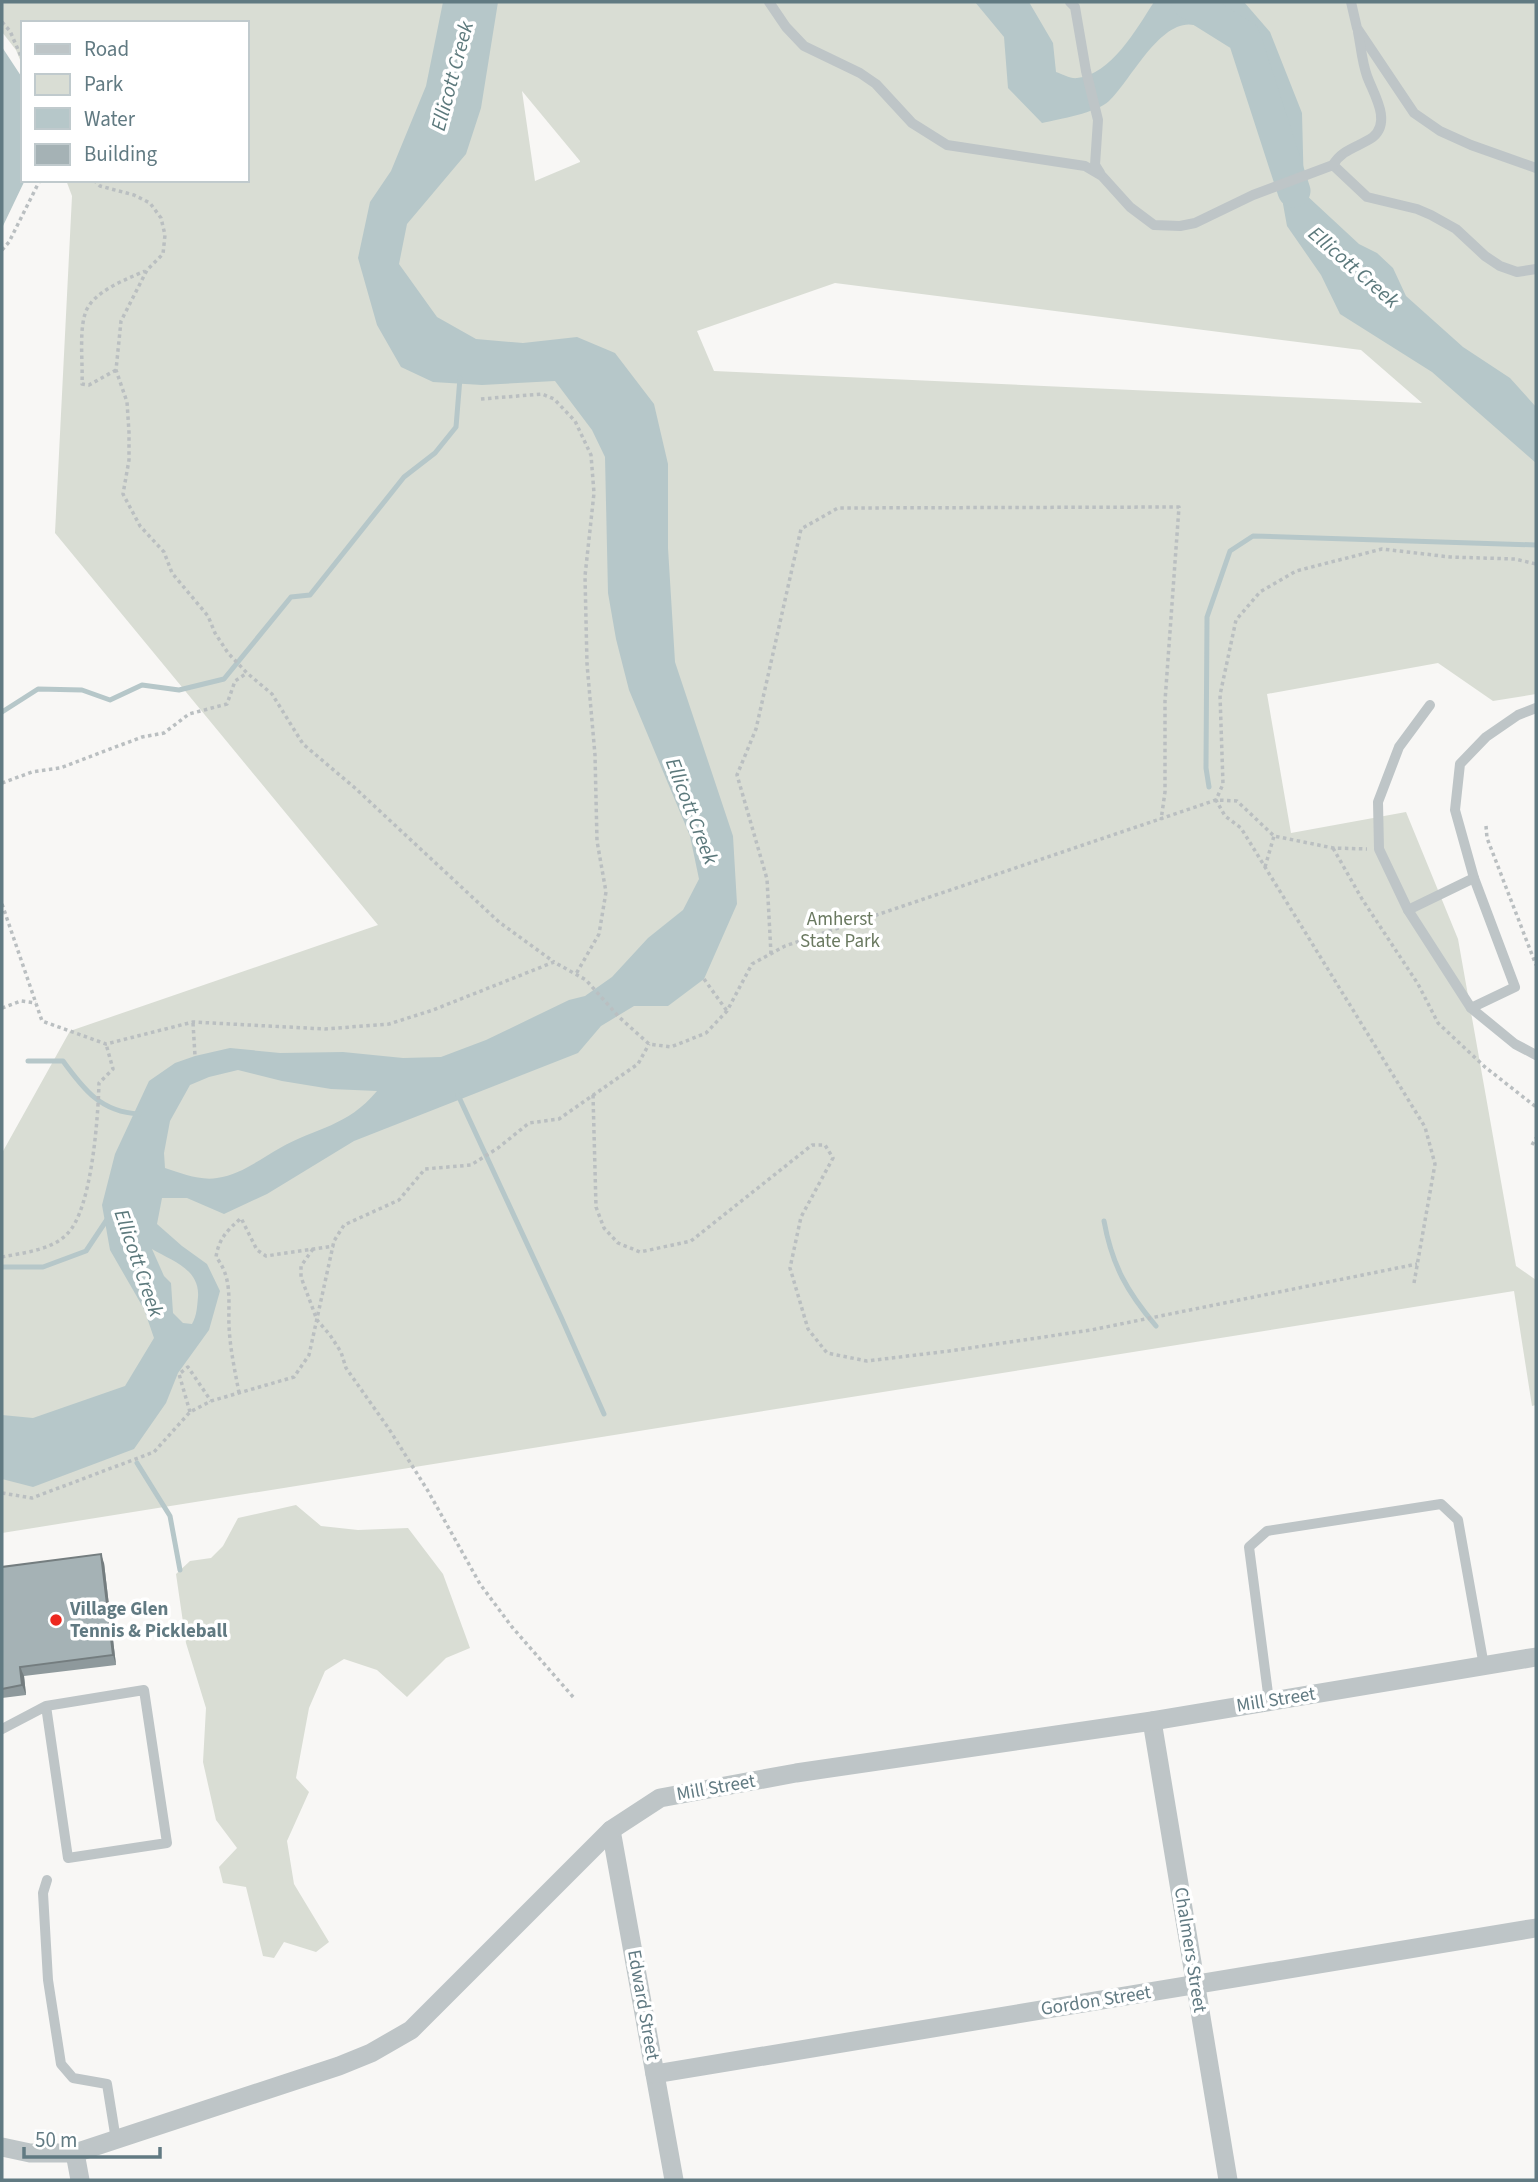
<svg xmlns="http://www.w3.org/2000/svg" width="1538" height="2182" font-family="'Source Sans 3',sans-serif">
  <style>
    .green { fill: #d9ddd4; fill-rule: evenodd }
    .water { fill: #b6c7c9; fill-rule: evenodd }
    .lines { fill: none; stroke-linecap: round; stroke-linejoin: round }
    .stream { stroke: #b6c7c9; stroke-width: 5 }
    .river { stroke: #b6c7c9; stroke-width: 33 }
    .path { stroke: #babfc1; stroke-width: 3.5; stroke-dasharray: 3.5 3.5; stroke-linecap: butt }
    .lane { stroke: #bec5c7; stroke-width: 10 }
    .street { stroke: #bec5c7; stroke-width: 19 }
    .wall { fill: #8e999c }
    .shaded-wall { fill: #747d7f }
    .building { fill: #a5b2b5; stroke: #747d7f; stroke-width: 2 }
    .poi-dot { fill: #ed281f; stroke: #fff; stroke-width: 2.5 }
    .labels { text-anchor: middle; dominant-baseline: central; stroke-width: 7; stroke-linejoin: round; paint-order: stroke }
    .park-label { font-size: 19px; fill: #6a7960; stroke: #fff }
    .poi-label { font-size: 19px; font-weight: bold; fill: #617a82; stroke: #fff; text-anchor: start }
    .street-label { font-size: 19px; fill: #617a82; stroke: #fff }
    .water-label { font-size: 21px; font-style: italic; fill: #5c797c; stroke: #fff }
  </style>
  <rect width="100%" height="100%" fill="#f8f7f5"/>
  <g class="green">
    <path d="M2 2H1536V694L1493 701 1438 663 1267 694 1291 833 1406 812 1458 939 1516 1266 1536 1280V1405L1532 1406 1514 1291 2 1533V1153L70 1031 378 925 55 533 72 196 66 180H247V23H23V67L16 50 2 32ZM522 91 580 161V162L535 181ZM835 283 1361 350 1422 403 714 371 697 331Z"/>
    <polygon points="296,1505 321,1526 358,1530 408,1528 443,1574 470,1648 446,1658 407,1697 377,1670 344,1659 325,1671 309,1708 296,1778 309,1792 287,1841 294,1884 329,1942 316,1952 284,1942 274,1958 263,1956 246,1887 223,1883 219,1867 237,1848 216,1820 203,1762 206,1708 186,1643 176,1574 190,1561 211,1558 223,1546 238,1518"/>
  </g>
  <g class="water">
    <path d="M443 2H498L481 108 466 154 407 224 399 264 437 317 476 339 523 343 577 337 615 353 654 404 668 464V548L675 662 733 836 737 904 704 979 668 1006H634L601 1026 578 1053 354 1141 267 1194 224 1214 187 1198H162L157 1224 182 1246 207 1264 220 1291 209 1330 178 1373 166 1403 134 1449 33 1487 2 1479V1415L33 1418 125 1386 154 1338 144 1309 110 1250 102 1205 115 1154 149 1081 175 1063 195 1056 230 1048 280 1053 343 1052 403 1058 441 1057 486 1040 569 1000 585 996 612 977 648 938 683 910 699 879 690 836 629 690 616 639 608 593 605 457 592 430 555 381 482 385 433 382 401 367 377 325 358 258 370 202 391 171 426 86ZM238 1070 282 1081 331 1089 377 1091C347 1127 317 1127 280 1148 260 1159 242 1174 217 1178 200 1181 181 1173 165 1168L164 1153 170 1121 190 1085 209 1077ZM152 1249C172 1261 200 1269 198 1297 197 1307 197 1315 192 1324L183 1323 173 1313 171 1283 164 1276Z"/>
    <path d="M975 2H1029L1053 43 1056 72C1062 74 1071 79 1077 78 1111 75 1137 28 1154 2H1244L1270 32 1302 113 1304 193 1359 244 1377 253 1393 268 1406 296 1463 347 1510 378 1536 407V463L1432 372 1340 314 1321 275 1287 226 1277 171 1283 122 1259 55C1242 47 1210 29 1194 25 1160 18 1130 82 1109 101 1096 113 1060 119 1042 123L1008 88 1004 37Z"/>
    <polygon points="2,47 23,79 23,180 25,180 2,228"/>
  </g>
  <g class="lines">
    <g class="stream">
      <polyline points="2,712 38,689 82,690 110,700 142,685 179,690 224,679 291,597 310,595 404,477 435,453 456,427 460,378"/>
      <polyline points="1209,787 1206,768 1207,617 1230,551 1253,536 1536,545"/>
      <path d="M28 1061H63C84 1090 101 1112 139 1114"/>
      <polyline points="458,1095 561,1317 604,1414"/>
      <path d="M1104 1221C1112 1265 1127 1292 1156 1326"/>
      <polyline points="2,1267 43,1267 86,1251 108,1218"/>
      <polyline points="137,1463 170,1516 180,1570"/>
    </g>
    <polyline class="river" points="1188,2 1244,37 1294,191"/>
    <g class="path">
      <polyline points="2,22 10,31 23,61"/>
      <polyline points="94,180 100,186 134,195 150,203 161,218 165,235 163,254 147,270 121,321 116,370 127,402 129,432 129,460 123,494 140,526 164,552 172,573 208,616 215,633 228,653 247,673 272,694 303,744 355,788 499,922 554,962"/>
      <polyline points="2,250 9,242 40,180"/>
      <path d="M116 370 89 385 82 384C83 364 79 333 85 314 91 292 127 279 145 271"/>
      <polyline points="481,399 542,394 554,399 575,421 591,455 594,493 585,576 587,664 595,755 597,841 606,892 599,934 576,974"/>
      <polyline points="2,783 32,772 60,768 142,737 164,733 189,714 227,704 235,681 247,673"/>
      <polyline points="1486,826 1487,838 1536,965"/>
      <polyline points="1333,848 1362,899 1418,984 1438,1023 1485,1067 1536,1107"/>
      <polyline points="1265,867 1274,836"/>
      <polyline points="2,904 42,1021 106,1044 193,1022 325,1029 389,1024 433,1010 554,962 586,980 619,1017 649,1044 671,1047 706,1033 727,1011 752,964 785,946 1216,800 1237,801 1274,836 1333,848 1367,849"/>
      <polyline points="771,954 767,879 737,775 756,729 801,529 838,508 1179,507 1165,701 1165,792 1161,820"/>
      <polyline points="704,979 727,1011"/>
      <polyline points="2,1008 21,1001 36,1003"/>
      <polyline points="193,1023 195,1056"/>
      <polyline points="593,1095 596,1207 604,1228 618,1243 640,1252 691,1241 812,1145 825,1145 833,1158 801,1217 790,1268 808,1329 827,1353 867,1361 949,1351 1091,1330 1417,1264"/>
      <polyline points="1532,1145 1536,1138"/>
      <polyline points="313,1249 301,1266 301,1277 317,1320 330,1335 341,1352 346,1368 389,1429 428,1491 480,1584 512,1627 574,1698"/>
      <path d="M2 1257C22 1253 52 1250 67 1234 92 1210 98 1117 99 1083L113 1069 106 1044"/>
      <polyline points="1414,1283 1435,1164 1425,1127 1241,828 1225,816 1216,800 1223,784 1220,695 1236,620 1260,592 1296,571 1382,549 1450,557 1515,559 1536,564"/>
      <path d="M239 1393C235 1371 230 1349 229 1326 228 1302 233 1278 216 1257 219 1238 227 1231 241 1218L257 1250 266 1256 334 1246"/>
      <polyline points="190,1412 179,1374 188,1367 211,1401"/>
      <polyline points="2,1493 32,1498 154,1452 190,1412 211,1401 294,1377 309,1355 334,1241 344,1225 399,1200 425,1169 471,1165 498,1148 529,1123 559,1119 638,1064 649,1044"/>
    </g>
    <g class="lane">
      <polyline points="769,2 786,27 804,46 860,73 876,84 912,123 947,145 1085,166 1102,176 1130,207 1154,225 1180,226 1195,223 1253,195 1333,165 1367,197 1417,209 1431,215 1456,229 1485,256 1500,266 1517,272 1536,269"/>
      <polyline points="1070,2 1075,7 1086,71 1098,120 1095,165 1100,173"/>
      <polyline points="1351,2 1357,28 1414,113 1440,131 1471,145 1536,168"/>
      <path d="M1333 165C1342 149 1359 147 1373 137 1392 121 1373 93 1367 76 1362 62 1361 47 1358 32"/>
      <polyline points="1430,705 1399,747 1378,802 1379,849 1408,910 1471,1008 1515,1044 1536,1055"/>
      <polyline points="1408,910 1474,878 1455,810 1460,764 1486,737 1518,715 1536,708"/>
      <polyline points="1471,1008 1515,987 1474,878"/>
      <polyline points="1269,1701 1249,1547 1267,1531 1441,1504 1458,1520 1484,1666"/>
      <polyline points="2,1729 46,1706 144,1690 167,1843 68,1858 46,1706"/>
      <polyline points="47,1880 43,1893 48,1980 61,2064 73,2078 107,2084 116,2140"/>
    </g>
    <g class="street">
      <polyline points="1152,1721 1228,2180"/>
      <polyline points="611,1830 674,2180"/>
      <polyline points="655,2074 1536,1928"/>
      <polyline points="2,2147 30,2153 75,2153 339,2066 371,2053 411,2030 611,1830 660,1798 796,1773 1152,1721 1536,1657"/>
      <polyline points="75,2153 80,2180"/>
    </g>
  </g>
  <polygon class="wall" points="104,1563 116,1665 24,1676 26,1695 2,1698 2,1567"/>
  <g class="shaded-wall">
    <polygon points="101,1554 104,1563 116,1665 113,1655"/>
    <polygon points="20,1667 24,1676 26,1695 22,1685"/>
  </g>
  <polygon class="building" points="101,1554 113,1655 20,1667 22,1685 2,1689 2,1567"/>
  <circle class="poi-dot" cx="56" cy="1620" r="7"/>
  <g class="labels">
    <g class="park-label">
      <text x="840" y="919">Amherst<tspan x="840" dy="22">State Park</tspan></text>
    </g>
    <g class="poi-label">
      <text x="70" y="1609">Village Glen<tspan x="70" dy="22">Tennis &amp; Pickleball</tspan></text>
    </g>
    <g class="street-label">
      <text transform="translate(1276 1700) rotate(-9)">Mill Street</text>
      <text transform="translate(716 1788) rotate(-10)">Mill Street</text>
      <text transform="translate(1190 1950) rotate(81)">Chalmers Street</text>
      <text transform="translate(1096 2001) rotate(-9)">Gordon Street</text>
      <text transform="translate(643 2005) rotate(80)">Edward Street</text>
    </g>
    <g class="water-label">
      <text transform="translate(452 76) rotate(-75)">Ellicott Creek</text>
      <text transform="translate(1354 267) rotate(41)">Ellicott Creek</text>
      <text transform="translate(692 811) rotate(69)">Ellicott Creek</text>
      <text transform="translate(139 1263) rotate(71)">Ellicott Creek</text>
    </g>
  </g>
  <rect width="1538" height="2182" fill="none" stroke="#617a82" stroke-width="7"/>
  <rect x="21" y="21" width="228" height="161" fill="#ffffff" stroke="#c0cacd" stroke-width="2"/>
  <rect x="35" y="44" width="35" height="10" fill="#bec5c7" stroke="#c0cacd" stroke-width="2"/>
  <text x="84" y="56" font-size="21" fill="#617a82">Road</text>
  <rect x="35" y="74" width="35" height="21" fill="#d9ddd4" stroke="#c0cacd" stroke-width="2"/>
  <text x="84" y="91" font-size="21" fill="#617a82">Park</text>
  <rect x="35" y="108" width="35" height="21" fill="#b6c7c9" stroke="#c0cacd" stroke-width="2"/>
  <text x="84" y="126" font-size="21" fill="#617a82">Water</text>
  <rect x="35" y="144" width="35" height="21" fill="#a5b2b5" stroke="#c0cacd" stroke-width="2"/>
  <text x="84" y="161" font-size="21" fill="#617a82">Building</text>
  <path d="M24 2147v10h136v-10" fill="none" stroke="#617a82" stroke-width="3.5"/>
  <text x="35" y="2147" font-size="21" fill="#617a82" stroke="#ffffff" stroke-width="5" paint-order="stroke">50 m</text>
</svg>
